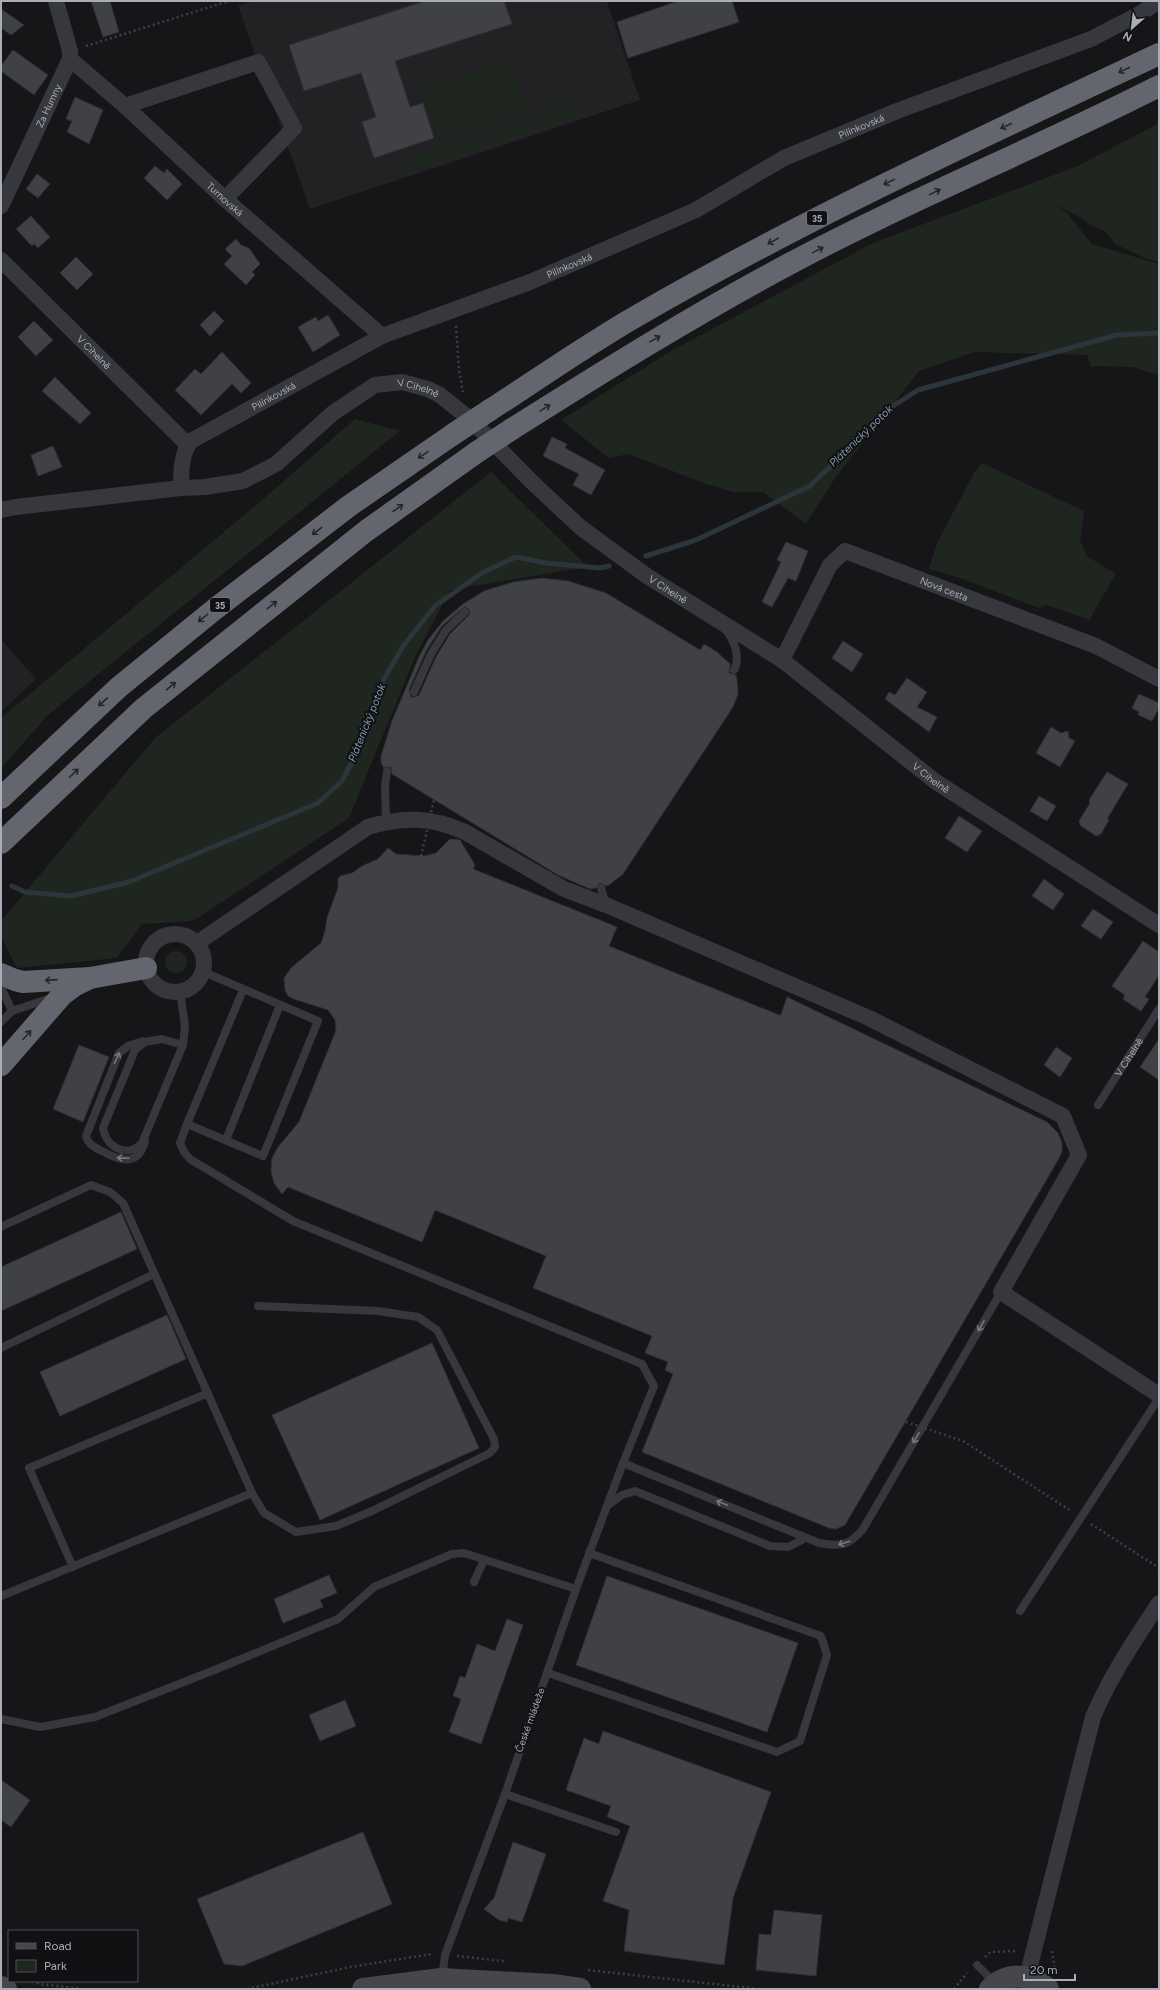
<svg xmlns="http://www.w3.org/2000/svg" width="1160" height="1990" font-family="Figtree,sans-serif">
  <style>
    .built { fill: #222225 }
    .green { fill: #1e261f }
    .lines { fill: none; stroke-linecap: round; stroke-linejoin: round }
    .stream { stroke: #2c353c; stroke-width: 5 }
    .building { fill: #404145; stroke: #303034; fill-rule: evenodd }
    .path { stroke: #3d3f44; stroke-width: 2.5; stroke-dasharray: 2 3; stroke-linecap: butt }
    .lane { stroke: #37383d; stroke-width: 8 }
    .street { stroke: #37383d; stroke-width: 16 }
    .secondary { stroke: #45474d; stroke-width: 22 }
    .highway { stroke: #63666e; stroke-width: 22 }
    .path-bridge { stroke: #3d3f44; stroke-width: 2.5; stroke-dasharray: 2 3; stroke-linecap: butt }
    .highway-bridge { stroke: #63666e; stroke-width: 22 }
    .oneway { stroke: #26262a }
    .oneway2 { stroke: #757881 }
    .labels { text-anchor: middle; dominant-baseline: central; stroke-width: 4; stroke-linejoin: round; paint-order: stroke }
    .shield { fill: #111113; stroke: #7b7e86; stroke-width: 1 }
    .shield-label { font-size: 9px; font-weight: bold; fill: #a8adb8 }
    .street-label { font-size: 10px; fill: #a8adb8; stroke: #111113 }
    .water-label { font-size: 11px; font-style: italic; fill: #7f9bb3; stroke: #111113 }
  </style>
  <rect width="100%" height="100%" fill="#161618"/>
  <g class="built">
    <polygon points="254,1 607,1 640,100 310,209 238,6"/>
    <polygon points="1,639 36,679 1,712"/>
  </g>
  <g class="green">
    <polygon points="512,59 528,109 438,137 422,87"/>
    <polygon points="569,96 572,104 552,110 551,108 442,142 441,139 550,105 549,102"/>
    <polygon points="575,106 579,119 405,174 401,161"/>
    <polygon points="1159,123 1159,262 1147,259 1115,244 1105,231 1090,225 1080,217 1056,205 1067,213 1092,244 1159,264 1159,375 1133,367 1091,366 1087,355 974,352 919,371 835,478 806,524 763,492 734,492 706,484 629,454 609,458 561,420 671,351 873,243 1078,166"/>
    <polygon points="355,419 400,431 49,714 1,768 1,718 261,501"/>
    <polygon points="982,463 1084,511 1080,541 1087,556 1116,574 1095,609 1090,620 1046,605 1039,608 960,578 929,569 937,543 974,473"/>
    <polygon points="491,472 588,567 450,590 415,657 349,818 193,921 142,924 117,958 17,968 1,937 1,921 155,738"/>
    <circle cx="176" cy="962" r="11"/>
  </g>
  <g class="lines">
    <g class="stream">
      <polyline points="646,556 696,540 810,486 893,406 918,390 1117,335 1159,333"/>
      <polyline points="12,886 25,892 71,896 129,882 318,803 342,781 358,751 383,681 403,646 435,606 482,573 516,557 546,563 600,568 609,566"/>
    </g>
  </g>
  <g class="building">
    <polygon points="91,1 110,1 119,32 103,37"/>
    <polygon points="425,1 504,1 512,24 395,61 410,107 423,103 434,138 374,158 362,122 376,117 361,73 304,91 289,45"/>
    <polygon points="678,1 732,1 739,22 628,58 617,22"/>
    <polygon points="1,9 24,25 11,35 1,28"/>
    <polygon points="13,50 48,75 34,95 1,71 1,66"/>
    <polygon points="75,97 103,110 89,144 67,132 72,121 66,119"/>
    <polygon points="155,166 164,173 167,169 182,184 167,200 144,178"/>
    <polygon points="37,174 50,184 38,198 26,189"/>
    <polygon points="31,216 50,237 38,248 34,244 32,246 16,229"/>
    <polygon points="236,239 241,245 249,248 260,264 252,272 255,275 246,285 224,264 232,256 225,249"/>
    <polygon points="76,257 93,274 77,290 60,273"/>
    <polygon points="214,311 224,321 210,336 200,325"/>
    <polygon points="328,315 340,335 313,352 298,327 316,317 318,321"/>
    <polygon points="34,321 53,340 36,356 18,337"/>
    <polygon points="222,352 251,383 241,393 232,384 201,415 175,390 195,369 201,374"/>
    <polygon points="55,377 91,413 80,424 42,391"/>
    <polygon points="552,437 567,444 565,448 605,470 591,495 573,485 579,474 543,456"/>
    <polygon points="53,446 62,467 38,476 31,455"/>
    <polygon points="786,542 808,551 796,581 788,578 772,607 762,602 781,562 777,560"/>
    <path d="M542 578 568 581 606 593 700 650 704 644 717 652 730 664 729 673 736 675 737 680 738 694 733 707 623 874 609 885 606 886 600 883 596 888 590 889 558 875 392 774 391 767H383L381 762V756L392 721 419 657 428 640 443 621 463 604 484 591 513 582ZM464 607 469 609 470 614 450 634 436 657 419 695 415 697H411L409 690 426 651 442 626Z"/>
    <polygon points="843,641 863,654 852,672 832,658"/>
    <polygon points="907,678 927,692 917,707 937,717 929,732 885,699 889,692 895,695"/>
    <polygon points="1139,694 1159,703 1159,708 1152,721 1138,715 1139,712 1132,708"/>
    <polygon points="1051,727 1061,733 1068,731 1069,738 1075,741 1060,767 1036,753"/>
    <polygon points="1107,772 1128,784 1107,819 1109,820 1101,834 1096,836 1081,826 1079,821 1090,803 1089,800"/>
    <polygon points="1039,796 1056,806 1047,821 1030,811"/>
    <polygon points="959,816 982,831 967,852 945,838"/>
    <polygon points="450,839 460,840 475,865 473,869 617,927 609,946 779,1015 781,1015 787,997 1047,1122 1058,1133 1062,1143 1062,1152 1058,1160 845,1525 836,1529 829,1528 642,1452 673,1374 665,1370 668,1362 645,1353 652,1336 533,1288 546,1256 435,1210 422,1242 288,1187 282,1194 274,1183 271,1171 272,1158 278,1147 299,1122 335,1033 336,1027 335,1020 328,1010 294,999 288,996 285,990 284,978 291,968 321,943 325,931 327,918 338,888 338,879 340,876 352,873 362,866 378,859 388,848 396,854 424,856 436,853"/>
    <polygon points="1044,879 1064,894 1053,910 1032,896"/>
    <polygon points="1093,909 1113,922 1101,939 1081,926"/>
    <polygon points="1143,941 1159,952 1159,975 1145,997 1149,999 1141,1011 1123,999 1125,995 1112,986"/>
    <polygon points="1159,1039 1159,1080 1140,1067"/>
    <polygon points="79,1045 109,1057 83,1122 53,1109"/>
    <polygon points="1056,1047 1072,1058 1060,1077 1044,1065"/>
    <polygon points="121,1212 137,1249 1,1311 1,1267"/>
    <polygon points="167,1315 186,1359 60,1416 40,1372"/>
    <polygon points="432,1343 479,1448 320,1520 272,1415"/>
    <polygon points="329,1575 337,1593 320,1600 323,1607 283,1623 274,1599"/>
    <polygon points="607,1576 798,1643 767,1732 576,1665"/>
    <polygon points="507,1619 523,1625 481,1744 449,1732 461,1699 453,1696 460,1676 465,1678 477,1644 495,1651"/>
    <polygon points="345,1700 356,1726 320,1741 309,1715"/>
    <polygon points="603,1731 771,1792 733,1898 724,1965 624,1951 629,1910 603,1901 630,1826 607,1817 611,1806 566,1790 584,1738 599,1744"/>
    <polygon points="1,1780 30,1800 11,1827 1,1820"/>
    <polygon points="363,1832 392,1904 242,1966 224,1964 197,1899"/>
    <polygon points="513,1842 546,1854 522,1922 508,1918 507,1922 499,1920 484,1909 494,1898"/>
    <polygon points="774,1910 822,1915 816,1976 756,1970 759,1934 771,1935"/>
  </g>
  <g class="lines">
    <g class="path">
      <polyline points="86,46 229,1"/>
      <polyline points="456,326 459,370 463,392"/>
      <polyline points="963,1441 1071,1511"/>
      <polyline points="1091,1524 1159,1568"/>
      <polyline points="1052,1951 1055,1970"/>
      <polyline points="457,1956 504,1961"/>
      <polyline points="985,1957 990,1952 1018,1951"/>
      <polyline points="588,1970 759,1989"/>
      <polyline points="32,1981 40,1984 84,1989"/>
      <polyline points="247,1989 350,1967 432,1954"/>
      <polyline points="954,1989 967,1973"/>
    </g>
    <g class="lane">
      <path d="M725 629C734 639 741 658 734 670"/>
      <polyline points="414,692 431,654 446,630 465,612"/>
      <polyline points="386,821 385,786 387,771"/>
      <polyline points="601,888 606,905"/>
      <polyline points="204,972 318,1021 263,1156 187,1124 243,990"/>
      <polyline points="1,987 12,1011 1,1022"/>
      <polyline points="180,992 185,1026 183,1045"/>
      <polyline points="12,1011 51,998"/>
      <path d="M162 1039 183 1045 142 1143C127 1159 106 1147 103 1128L135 1050 145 1042Z"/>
      <path d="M143 1041 128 1046 119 1053 86 1136C88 1145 96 1148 104 1152 122 1162 139 1165 145 1141"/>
      <path id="s1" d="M1098 1105 1159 1009"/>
      <polyline points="187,1124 180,1143 184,1152 190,1159 293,1221 642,1364 654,1386 623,1463 576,1589 505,1794 445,1955 442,1978"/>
      <polyline points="226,1140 280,1005"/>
      <polyline points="1,1227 91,1185 110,1192 123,1203 252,1493"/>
      <polyline points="1,1348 154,1274"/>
      <path d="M623 1463 819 1543C840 1547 849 1546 863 1529L1001 1292"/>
      <polyline points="608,1505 622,1495 635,1491 770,1546 788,1547 802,1540"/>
      <polyline points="73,1567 29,1468 208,1393"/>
      <polyline points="474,1582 484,1560"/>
      <polyline points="1,1596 252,1493 264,1513 296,1532 336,1526 372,1511 490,1453 495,1447 494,1439 437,1330 418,1317 378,1311 258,1306"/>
      <polyline points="1020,1611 1159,1398"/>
      <polyline points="548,1673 777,1752 800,1741 827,1655 821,1636 589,1553"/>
      <polyline points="1,1719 40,1727 95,1717 217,1669 338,1619 374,1587 452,1554 464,1553 576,1589"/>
      <polyline points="505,1794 616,1832"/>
      <polyline points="977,1965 995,1983"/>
    </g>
    <g class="street">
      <path id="s2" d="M70 59 125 106 225 199 382 336"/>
      <polyline points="125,106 258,62 294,128 225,199"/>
      <path id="s3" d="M1 206 70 59V51L56 1"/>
      <path id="s4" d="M1 260 188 445"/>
      <path id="s5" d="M181 488C181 473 181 453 191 441L382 336 530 282 696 210 784 158 897 111 1091 39 1141 13 1159 1"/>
      <path id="s6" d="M1 510 16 507 181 488 205 487 243 481 276 464 333 413 375 385 402 382 428 389 440 395 471 420 534 484 580 527 647 576 782 660 936 782 1159 925"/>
      <path id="s7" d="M782 660 830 565 845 551 1096 646 1159 679"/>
      <circle cx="175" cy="963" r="29"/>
      <path d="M197 943 368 827C403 816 432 817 465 832L564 889 606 905 869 1018 1063 1116 1079 1155 1001 1292 1159 1395"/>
      <path d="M1027 1977 1093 1717C1110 1676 1135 1640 1159 1603"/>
    </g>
    <g class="secondary">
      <polyline points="1,1987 6,1989"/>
      <polyline points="363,1989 441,1979 553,1985 580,1989"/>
      <path d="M990 1989C1007 1972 1030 1973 1048 1989"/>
    </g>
    <g class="highway">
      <path d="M490 410C538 379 585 346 635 317 804 219 982 137 1159 54"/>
      <path d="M512 429C604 371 695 314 791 263 911 199 1037 148 1159 86"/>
      <polyline points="1,798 119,687 215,609 349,506 455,433"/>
      <polyline points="1,843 144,708 366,531 477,452"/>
      <polyline points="1,974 15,980 23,982 90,978 146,968"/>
      <polyline points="1,1065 62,995 74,986 88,979"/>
    </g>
    <g class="path-bridge">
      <polyline points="421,856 434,800"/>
      <polyline points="906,1422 963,1441"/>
    </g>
    <g class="highway-bridge">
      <polyline points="455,433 490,410"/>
      <polyline points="477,452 512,429"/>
    </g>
  </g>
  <defs><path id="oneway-shaft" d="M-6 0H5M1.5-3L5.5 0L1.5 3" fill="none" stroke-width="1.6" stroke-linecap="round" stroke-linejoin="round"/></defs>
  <g class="oneway">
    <use href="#oneway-shaft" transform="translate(1124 70) rotate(155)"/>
    <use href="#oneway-shaft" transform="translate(1006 126) rotate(155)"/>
    <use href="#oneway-shaft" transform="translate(889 182) rotate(153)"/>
    <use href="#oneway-shaft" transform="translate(935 192) rotate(-26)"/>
    <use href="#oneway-shaft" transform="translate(773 241) rotate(152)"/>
    <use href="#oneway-shaft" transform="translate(818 250) rotate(-26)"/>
    <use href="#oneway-shaft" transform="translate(655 339) rotate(-29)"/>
    <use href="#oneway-shaft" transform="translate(545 408) rotate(-32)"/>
    <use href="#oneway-shaft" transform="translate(423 455) rotate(146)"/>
    <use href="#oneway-shaft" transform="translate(398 508) rotate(-35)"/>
    <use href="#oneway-shaft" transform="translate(317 531) rotate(143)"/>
    <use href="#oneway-shaft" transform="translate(272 605) rotate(-38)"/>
    <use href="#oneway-shaft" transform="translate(203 618) rotate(141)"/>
    <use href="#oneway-shaft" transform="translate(171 686) rotate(-39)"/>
    <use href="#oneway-shaft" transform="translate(103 702) rotate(137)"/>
    <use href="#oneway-shaft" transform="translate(74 773) rotate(-43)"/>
    <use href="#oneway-shaft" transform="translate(51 980) rotate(176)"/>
    <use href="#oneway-shaft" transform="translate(27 1035) rotate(-49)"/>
  </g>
  <g class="oneway2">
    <use href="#oneway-shaft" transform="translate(117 1058) rotate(-64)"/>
    <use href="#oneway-shaft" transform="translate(123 1158) rotate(-178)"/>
    <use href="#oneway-shaft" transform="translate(981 1326) rotate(120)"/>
    <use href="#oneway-shaft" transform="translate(916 1438) rotate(120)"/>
    <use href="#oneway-shaft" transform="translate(722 1503) rotate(-158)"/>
    <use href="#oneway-shaft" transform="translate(844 1543) rotate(163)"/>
  </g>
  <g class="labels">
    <g class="shield">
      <rect x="807" y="211" width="20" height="14" rx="3"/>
      <rect x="210" y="598" width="20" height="14" rx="3"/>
    </g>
    <g class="shield-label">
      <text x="817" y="218">35</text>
      <text x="220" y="605">35</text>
    </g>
    <g class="street-label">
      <text stroke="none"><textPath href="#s3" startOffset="111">Za Humny</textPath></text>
      <text stroke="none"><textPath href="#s5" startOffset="791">Pilínkovská</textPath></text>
      <text stroke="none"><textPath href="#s2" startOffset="209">Turnovská</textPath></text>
      <text stroke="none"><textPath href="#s5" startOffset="467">Pilínkovská</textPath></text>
      <text stroke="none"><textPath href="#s4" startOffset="131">V Cihelně</textPath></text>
      <text stroke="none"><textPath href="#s6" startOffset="452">V Cihelně</textPath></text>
      <text stroke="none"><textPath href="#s5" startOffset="143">Pilínkovská</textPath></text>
      <text stroke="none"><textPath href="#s7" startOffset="233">Nová cesta</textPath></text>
      <text stroke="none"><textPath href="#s6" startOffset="776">V Cihelně</textPath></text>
      <text stroke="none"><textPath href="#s6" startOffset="1100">V Cihelně</textPath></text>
      <text stroke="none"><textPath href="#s1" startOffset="57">V Cihelně</textPath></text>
      <text transform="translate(530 1720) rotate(-70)">České mládeže</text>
    </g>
    <g class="water-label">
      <text transform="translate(861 436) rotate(-44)">Plátenický potok</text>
      <text transform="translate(367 723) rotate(-68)">Plátenický potok</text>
    </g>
  </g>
  <rect width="1160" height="1990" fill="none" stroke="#a8adb8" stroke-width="4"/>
  <rect x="8" y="1930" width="130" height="52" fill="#111113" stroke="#4d4f55"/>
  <rect x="16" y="1943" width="20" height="6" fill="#45474d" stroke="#4d4f55"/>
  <text x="44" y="1950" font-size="12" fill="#a8adb8">Road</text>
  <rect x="16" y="1960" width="20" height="12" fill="#1e261f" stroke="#4d4f55"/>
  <text x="44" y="1970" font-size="12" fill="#a8adb8">Park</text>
  <g transform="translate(1132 28) rotate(208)" stroke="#111113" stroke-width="3" paint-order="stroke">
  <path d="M0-3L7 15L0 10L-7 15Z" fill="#a8adb8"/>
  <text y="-6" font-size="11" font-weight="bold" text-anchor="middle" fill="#a8adb8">N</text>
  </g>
  <path d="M1024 1974v6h51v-6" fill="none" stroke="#a8adb8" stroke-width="2"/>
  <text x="1030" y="1974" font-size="12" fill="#a8adb8" stroke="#111113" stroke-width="3" paint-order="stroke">20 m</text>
</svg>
